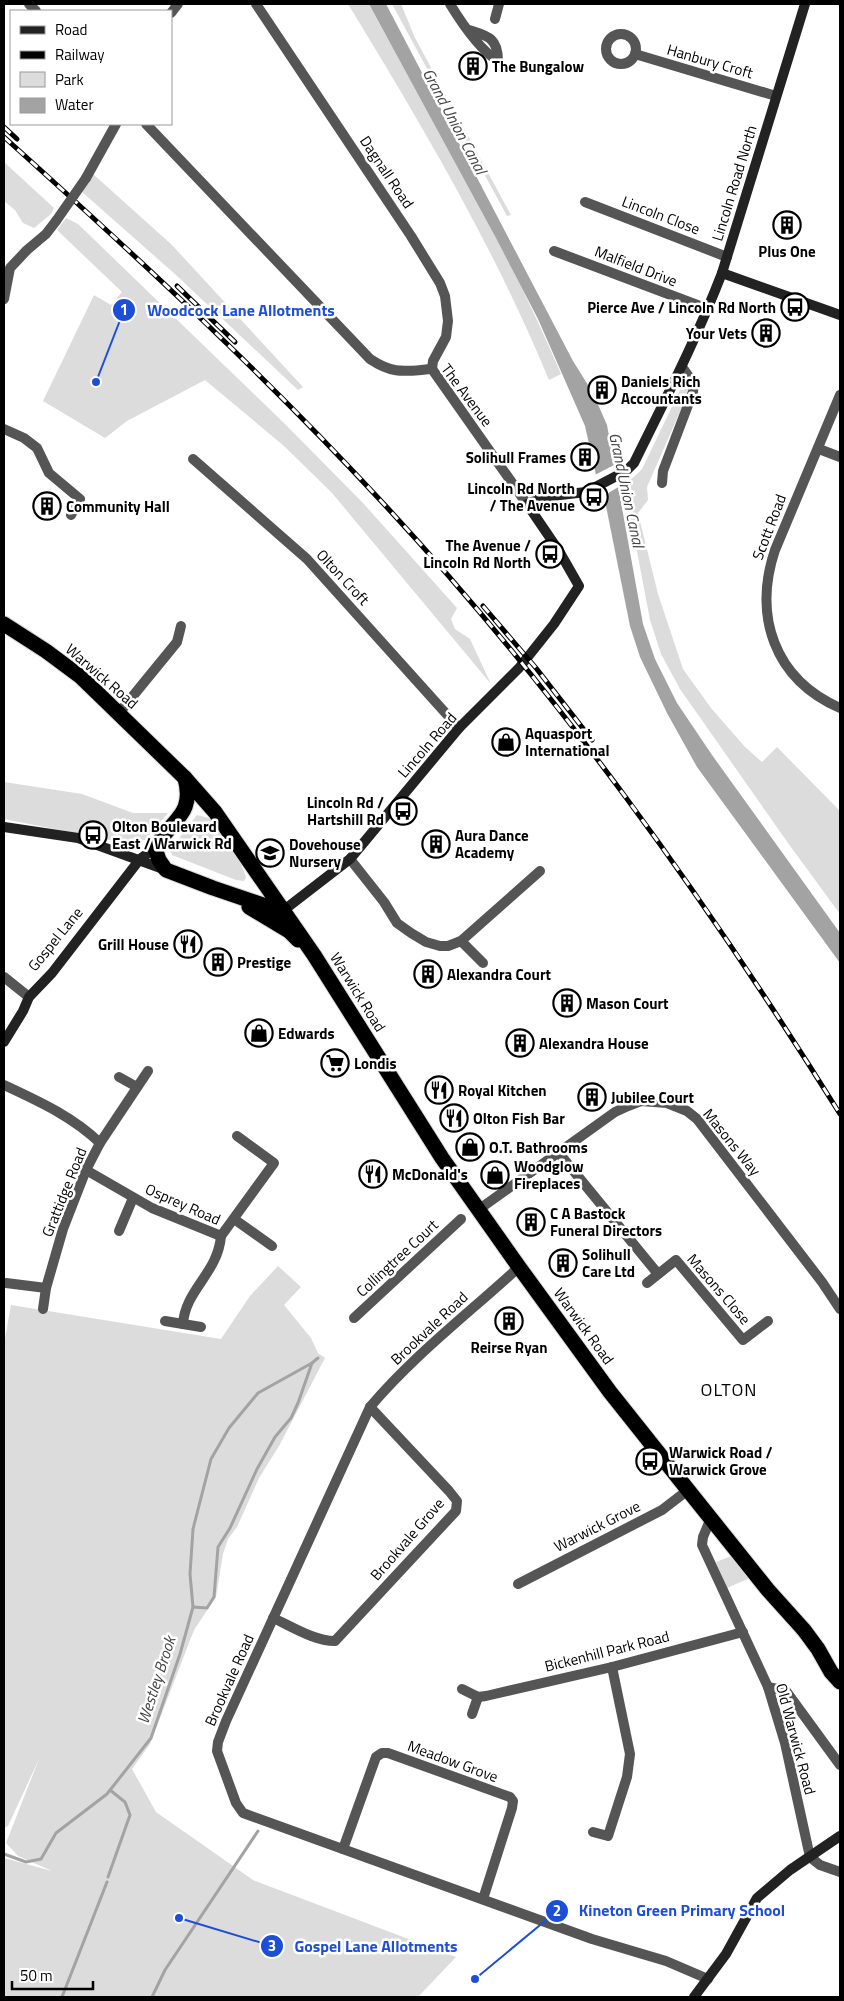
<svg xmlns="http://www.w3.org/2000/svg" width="844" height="2001" font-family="'Titillium Web',sans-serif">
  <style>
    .green { fill: #dcdcdc }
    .water { fill: #a3a3a3 }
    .pier { fill: #fff }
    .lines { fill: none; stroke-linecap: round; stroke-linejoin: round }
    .stream { stroke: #a3a3a3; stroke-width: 3 }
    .highway-casing { stroke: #dbdbdb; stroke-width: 17 }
    .street { stroke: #555; stroke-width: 10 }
    .secondary { stroke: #222; stroke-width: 10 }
    .highway { stroke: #000; stroke-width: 15 }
    .rail-casing { stroke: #000; stroke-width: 5 }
    .rail { stroke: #fff; stroke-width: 3; stroke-dasharray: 9; stroke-linecap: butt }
    .street-bridge { stroke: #555; stroke-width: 10 }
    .labels { text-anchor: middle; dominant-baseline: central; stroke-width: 5; stroke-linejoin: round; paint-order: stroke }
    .street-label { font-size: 15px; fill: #000; stroke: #fff }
    .poi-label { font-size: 15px; font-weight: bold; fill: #000; stroke: #fff; text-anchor: start }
    .water-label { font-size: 16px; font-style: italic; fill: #444; stroke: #fff }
    .quarter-label { font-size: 18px; letter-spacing: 1px; fill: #000; stroke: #fff }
    .leader { fill: none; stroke: #1d4ed8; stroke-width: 2 }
    .callout-dot { fill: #1d4ed8; stroke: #fff; stroke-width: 2 }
    .mark-label { font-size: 15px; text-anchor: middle; font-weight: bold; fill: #fff }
    .callout-label { font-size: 16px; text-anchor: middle; font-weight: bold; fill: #1d4ed8; stroke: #fff; stroke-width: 5; stroke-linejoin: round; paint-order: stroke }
  </style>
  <rect width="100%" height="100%" fill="#fff"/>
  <g class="green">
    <path d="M348 4H369C435 126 507 246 561 374L549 380C494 247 423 127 348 4Z"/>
    <polygon points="392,4 401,4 415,38 511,215 507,216"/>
    <polygon points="4,162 54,208 51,214 34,228 23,223 15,210 4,201"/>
    <polygon points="93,174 172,245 303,387 298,390 176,275 82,192"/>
    <polygon points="66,218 78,224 284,423 363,503 457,608 451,619 455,629 470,639 491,684 332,493 284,446 205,380 127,421 105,438 43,401 94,295 111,305 122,292 57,230"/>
    <polygon points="686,383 689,385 689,391 647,487 648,500 638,513 658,594 683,669 711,708 745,747 762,762 777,747 840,811 840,914 788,843 680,689 661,654 650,620 624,483 634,477 642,469 683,384"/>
    <polygon points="4,782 82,794 133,813 168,813 145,840 120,842 4,819"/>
    <polygon points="197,815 209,818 239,859 246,877 244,881 236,880 172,855 170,850"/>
    <polygon points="278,1266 301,1287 284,1305 311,1338 318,1353 325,1358 279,1446 259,1478 237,1527 228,1539 223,1554 216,1597 194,1630 150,1744 132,1769 156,1812 253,1880 456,1957 418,1997 4,1997 4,1858 52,1871 18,1856 6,1843 39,1759 8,1826 4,1828 4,1344 11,1305 221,1339 250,1296"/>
    <polygon points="731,1556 750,1578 727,1588 716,1562"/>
  </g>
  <polygon class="water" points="369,4 386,4 573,361 593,393 607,425 643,624 655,659 677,703 712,755 840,933 840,963 697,767 667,713 640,657 630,626 605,501 609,493 606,471 596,475 585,426 538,319 496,238"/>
  <polygon class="pier" points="616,464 620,486 605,495 604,474 596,477 593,476"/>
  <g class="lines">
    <g class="stream">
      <polyline points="193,1607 207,1608 214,1597 218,1547 230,1528 257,1469 275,1437 291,1418 298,1403 312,1363 318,1358"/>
      <polyline points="4,1854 26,1862 41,1859 56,1833 107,1794 151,1738 180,1654 193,1607 190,1574 193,1529 211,1459 229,1428 258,1393 312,1363"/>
      <polyline points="108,1877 130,1815 125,1802 110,1790"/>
      <polyline points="62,1997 107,1882"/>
      <polyline points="152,1997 165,1970 258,1831"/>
    </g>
    <g class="highway-casing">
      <g id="highway">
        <polyline points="4,624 46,651 81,677 185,778 215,812 314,955 442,1158 519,1267 610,1392 688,1490 768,1590 804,1630 818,1649 831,1672 840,1682"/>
        <path d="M185 778C195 816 171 819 155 848L159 860 166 870 213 888 278 910H284"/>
        <polyline points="249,907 289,931 298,940"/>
      </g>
    </g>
    <g class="street">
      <polyline points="29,4 36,11"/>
      <polyline points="256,4 411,236 440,283 445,296 448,321 446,337 433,361 432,369"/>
      <path d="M450 4C461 22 480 50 498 61 498 38 488 36 469 30"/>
      <polyline points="171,13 178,4"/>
      <polyline points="495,19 499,4"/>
      <circle cx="621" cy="49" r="15"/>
      <polyline points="635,54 776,96"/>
      <path d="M146 124 370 359C394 375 405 371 432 369"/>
      <polyline points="86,178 116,124"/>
      <polyline points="585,202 727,257"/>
      <polyline points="554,251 708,309"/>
      <polyline points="4,299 10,268 27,250 46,234 56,221"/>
      <polyline points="432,369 527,504"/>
      <path d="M840 395 775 550C753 616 774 679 840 708"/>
      <polyline points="4,429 24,438 37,448 49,473 80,499 71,515"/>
      <polyline points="819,449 840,457"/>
      <polyline points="193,459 307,559 459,728"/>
      <polyline points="662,483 663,471 693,392 694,384 682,367"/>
      <polyline points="119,713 177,642 181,626"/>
      <polyline points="350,859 384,902 397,923 411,933 426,942 440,946 448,946 461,941 540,871"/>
      <polyline points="461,941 483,963"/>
      <polyline points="4,977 29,997"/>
      <polyline points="119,1077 137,1087"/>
      <path d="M4 1085C38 1101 72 1116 100 1143"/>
      <polyline points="558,1152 658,1274"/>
      <polyline points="86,1170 152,1208 221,1236 274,1163 237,1136"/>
      <polyline points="478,1210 615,1112 628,1106 641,1101 667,1103 687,1111 697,1119 822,1282 840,1309"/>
      <polyline points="234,1219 272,1246"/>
      <polyline points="119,1231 133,1198"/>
      <path d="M519 1267C469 1313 414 1355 370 1407L226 1721 218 1742 217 1751 236 1803 243 1813 592 1939 666 1961 708 1979"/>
      <polyline points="6,1283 46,1288"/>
      <polyline points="647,1283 676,1260 743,1340 768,1321"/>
      <polyline points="43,1309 46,1288 63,1229 86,1170 100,1143 148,1071"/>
      <polyline points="354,1318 461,1219"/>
      <polyline points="165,1321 201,1327"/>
      <path d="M183 1324C185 1290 218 1273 221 1236"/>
      <polyline points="711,1518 703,1537 702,1545 768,1687 785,1743 810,1857 820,1865 840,1872"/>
      <polyline points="518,1584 662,1510 688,1490"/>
      <path d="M273 1618C291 1626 314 1641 335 1641L456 1511 457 1501 449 1491 370 1407"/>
      <polyline points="768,1687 786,1691 840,1765"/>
      <polyline points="462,1689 478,1697 486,1696 612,1667 743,1632"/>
      <polyline points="472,1714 478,1697"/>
      <polyline points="593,1832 608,1836 627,1777 630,1754 612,1667"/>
      <polyline points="343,1849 376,1757 382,1753 388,1753 510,1797 513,1801 512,1808 483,1899"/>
    </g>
    <g class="secondary">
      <polyline points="722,273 840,315"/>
      <polyline points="4,827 78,838 166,870"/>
      <path d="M284 910 350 859 459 728 519 668 554 624 579 586 559 551 527 504 543 497 586 492 626 471 634 463C665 400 697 338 722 273L805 4"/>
      <polyline points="4,1042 23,1011 29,997 52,973 140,859 155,848"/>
      <polyline points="694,1997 726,1954 757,1898 790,1870 840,1836"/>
    </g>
    <use href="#highway" class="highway"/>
    <g class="rail-casing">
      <g id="rail">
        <polyline points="4,127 17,139"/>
        <path d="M4 137C134 254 263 373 382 502 556 689 705 898 840 1114"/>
        <polyline points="177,286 235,342"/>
        <polyline points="483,606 536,668 592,740"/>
      </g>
    </g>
    <use href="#rail" class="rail"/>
    <polyline class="street-bridge" points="56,221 86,178"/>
  </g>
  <defs>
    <g id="building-ring" transform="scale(1.4375)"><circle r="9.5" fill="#fff" stroke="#000" stroke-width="1.5"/><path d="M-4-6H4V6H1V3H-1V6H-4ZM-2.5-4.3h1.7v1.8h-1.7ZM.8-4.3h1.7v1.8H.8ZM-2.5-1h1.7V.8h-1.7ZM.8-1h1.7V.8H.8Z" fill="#000"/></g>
    <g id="bus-ring" transform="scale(1.4375)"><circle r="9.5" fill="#fff" stroke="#000" stroke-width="1.5"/><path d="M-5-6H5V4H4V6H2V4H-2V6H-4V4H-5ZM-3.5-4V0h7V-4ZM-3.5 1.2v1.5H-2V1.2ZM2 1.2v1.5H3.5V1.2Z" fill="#000"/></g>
    <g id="shop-ring" transform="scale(1.4375)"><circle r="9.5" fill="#fff" stroke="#000" stroke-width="1.5"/><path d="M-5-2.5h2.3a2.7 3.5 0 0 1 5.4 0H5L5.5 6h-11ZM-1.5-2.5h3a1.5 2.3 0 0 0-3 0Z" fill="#000"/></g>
    <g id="school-ring" transform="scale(1.4375)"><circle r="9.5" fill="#fff" stroke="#000" stroke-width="1.5"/><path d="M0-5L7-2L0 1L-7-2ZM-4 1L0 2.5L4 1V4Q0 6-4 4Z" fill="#000"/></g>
    <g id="restaurant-ring" transform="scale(1.4375)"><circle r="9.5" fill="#fff" stroke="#000" stroke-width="1.5"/><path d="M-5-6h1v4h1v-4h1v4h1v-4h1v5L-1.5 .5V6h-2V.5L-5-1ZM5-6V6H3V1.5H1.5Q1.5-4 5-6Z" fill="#000"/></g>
    <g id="supermarket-ring" transform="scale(1.4375)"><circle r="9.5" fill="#fff" stroke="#000" stroke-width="1.5"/><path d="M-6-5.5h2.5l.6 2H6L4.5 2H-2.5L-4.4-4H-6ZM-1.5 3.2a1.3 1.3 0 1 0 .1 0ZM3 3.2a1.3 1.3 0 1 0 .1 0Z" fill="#000"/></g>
  </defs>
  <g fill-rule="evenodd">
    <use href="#building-ring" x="473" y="66"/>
    <use href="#building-ring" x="787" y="225"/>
    <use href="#bus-ring" x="795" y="307"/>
    <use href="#building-ring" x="766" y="333"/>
    <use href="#building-ring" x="602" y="390"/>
    <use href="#building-ring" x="585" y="457"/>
    <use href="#bus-ring" x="594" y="497"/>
    <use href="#building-ring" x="47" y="506"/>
    <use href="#bus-ring" x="550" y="554"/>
    <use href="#shop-ring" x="506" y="742"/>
    <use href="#bus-ring" x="403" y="811"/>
    <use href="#bus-ring" x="93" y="835"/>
    <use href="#building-ring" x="436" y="844"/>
    <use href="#school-ring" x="270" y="853"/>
    <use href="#restaurant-ring" x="188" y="944"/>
    <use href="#building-ring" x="218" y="962"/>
    <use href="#building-ring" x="428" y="974"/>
    <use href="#building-ring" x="567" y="1003"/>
    <use href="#shop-ring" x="259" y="1033"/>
    <use href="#building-ring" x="520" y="1043"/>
    <use href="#supermarket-ring" x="335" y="1063"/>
    <use href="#restaurant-ring" x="439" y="1090"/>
    <use href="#building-ring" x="592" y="1097"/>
    <use href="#restaurant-ring" x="454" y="1118"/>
    <use href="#shop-ring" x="470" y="1147"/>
    <use href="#restaurant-ring" x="373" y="1174"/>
    <use href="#shop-ring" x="495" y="1175"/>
    <use href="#building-ring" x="531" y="1222"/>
    <use href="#building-ring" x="563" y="1263"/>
    <use href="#building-ring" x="509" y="1321"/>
    <use href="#bus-ring" x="650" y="1461"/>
  </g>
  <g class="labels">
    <g class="street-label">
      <text transform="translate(710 61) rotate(16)">Hanbury Croft</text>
      <text transform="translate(387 172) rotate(56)">Dagnall Road</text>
      <text transform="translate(734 183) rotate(-73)">Lincoln Road North</text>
      <text transform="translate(661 215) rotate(21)">Lincoln Close</text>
      <text transform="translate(636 266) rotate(21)">Malfield Drive</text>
      <text transform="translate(467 395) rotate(53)">The Avenue</text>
      <text transform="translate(769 527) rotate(-69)">Scott Road</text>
      <text transform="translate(343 577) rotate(47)">Olton Croft</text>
      <text transform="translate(102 676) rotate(41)">Warwick Road</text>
      <text transform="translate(427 745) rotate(-49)">Lincoln Road</text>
      <text transform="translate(55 939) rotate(-51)">Gospel Lane</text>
      <text transform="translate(358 992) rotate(58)">Warwick Road</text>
      <text transform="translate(732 1142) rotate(51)">Masons Way</text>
      <text transform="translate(64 1192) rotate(-68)">Grattidge Road</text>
      <text transform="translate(183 1204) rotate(24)">Osprey Road</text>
      <text transform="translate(397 1258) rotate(-43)">Collingtree Court</text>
      <text transform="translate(719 1289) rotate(49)">Masons Close</text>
      <text transform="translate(584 1326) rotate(54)">Warwick Road</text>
      <text transform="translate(429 1328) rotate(-43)">Brookvale Road</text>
      <text transform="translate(597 1526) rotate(-27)">Warwick Grove</text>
      <text transform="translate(407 1539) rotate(-49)">Brookvale Grove</text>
      <text transform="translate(607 1651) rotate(-14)">Bickenhill Park Road</text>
      <text transform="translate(229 1680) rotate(-66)">Brookvale Road</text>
      <text transform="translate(796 1739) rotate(75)">Old Warwick Road</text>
      <text transform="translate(453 1761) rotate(20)">Meadow Grove</text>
    </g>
    <g class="poi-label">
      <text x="492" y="66">The Bungalow</text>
      <text x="787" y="251" text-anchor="middle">Plus One</text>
      <text x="776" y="307" text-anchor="end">Pierce Ave / Lincoln Rd North</text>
      <text x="747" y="333" text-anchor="end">Your Vets</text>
      <text x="621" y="381">Daniels Rich<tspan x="621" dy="17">Accountants</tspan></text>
      <text x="566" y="457" text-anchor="end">Solihull Frames</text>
      <text x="575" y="488" text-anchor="end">Lincoln Rd North<tspan x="575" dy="17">/ The Avenue</tspan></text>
      <text x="66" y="506">Community Hall</text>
      <text x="531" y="545" text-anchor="end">The Avenue /<tspan x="531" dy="17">Lincoln Rd North</tspan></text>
      <text x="525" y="733">Aquasport<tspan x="525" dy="17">International</tspan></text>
      <text x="384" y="802" text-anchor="end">Lincoln Rd /<tspan x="384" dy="17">Hartshill Rd</tspan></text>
      <text x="112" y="826">Olton Boulevard<tspan x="112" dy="17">East / Warwick Rd</tspan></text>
      <text x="455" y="835">Aura Dance<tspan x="455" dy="17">Academy</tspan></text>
      <text x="289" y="844">Dovehouse<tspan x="289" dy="17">Nursery</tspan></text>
      <text x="169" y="944" text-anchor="end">Grill House</text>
      <text x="237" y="962">Prestige</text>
      <text x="447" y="974">Alexandra Court</text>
      <text x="586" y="1003">Mason Court</text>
      <text x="278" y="1033">Edwards</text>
      <text x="539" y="1043">Alexandra House</text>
      <text x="354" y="1063">Londis</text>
      <text x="458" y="1090">Royal Kitchen</text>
      <text x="611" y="1097">Jubilee Court</text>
      <text x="473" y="1118">Olton Fish Bar</text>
      <text x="489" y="1147">O.T. Bathrooms</text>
      <text x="514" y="1166">Woodglow<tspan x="514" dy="17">Fireplaces</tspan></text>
      <text x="392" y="1174">McDonald's</text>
      <text x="550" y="1213">C A Bastock<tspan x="550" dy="17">Funeral Directors</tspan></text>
      <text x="582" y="1254">Solihull<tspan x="582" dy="17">Care Ltd</tspan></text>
      <text x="509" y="1347" text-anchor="middle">Reirse Ryan</text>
      <text x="669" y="1452">Warwick Road /<tspan x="669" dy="17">Warwick Grove</tspan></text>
    </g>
    <g class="water-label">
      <text transform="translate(455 121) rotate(62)">Grand Union Canal</text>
      <text transform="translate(627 490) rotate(78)">Grand Union Canal</text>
      <text transform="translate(156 1680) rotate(-72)">Westley Brook</text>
    </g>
    <g class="quarter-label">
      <text x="729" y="1389">OLTON</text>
    </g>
  </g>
  <path class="leader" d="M96 382L124 310M475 1979L557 1911M179 1918L272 1946"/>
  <g class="callout-dot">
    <circle cx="96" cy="382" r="5"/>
    <circle cx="475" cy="1979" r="5"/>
    <circle cx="179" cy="1918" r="5"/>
    <circle cx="124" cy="310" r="12"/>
    <circle cx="557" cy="1911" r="12"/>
    <circle cx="272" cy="1946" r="12"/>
  </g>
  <g class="mark-label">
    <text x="124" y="315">1</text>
    <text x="557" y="1916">2</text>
    <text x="272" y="1951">3</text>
  </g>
  <g class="callout-label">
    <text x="241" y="316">Woodcock Lane Allotments</text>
    <text x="682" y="1916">Kineton Green Primary School</text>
    <text x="376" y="1952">Gospel Lane Allotments</text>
  </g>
  <rect width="844" height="2001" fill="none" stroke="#000000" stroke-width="10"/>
  <rect x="10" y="10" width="162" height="115" fill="#ffffff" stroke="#999999"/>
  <rect x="20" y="26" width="25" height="8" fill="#222222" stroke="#999999"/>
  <text x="55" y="35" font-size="15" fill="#000000">Road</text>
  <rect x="20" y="51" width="25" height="8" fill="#000000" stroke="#999999"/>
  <text x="55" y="60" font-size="15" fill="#000000">Railway</text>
  <rect x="20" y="72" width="25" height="15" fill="#dcdcdc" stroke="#999999"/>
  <text x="55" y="85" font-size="15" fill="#000000">Park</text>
  <rect x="20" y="98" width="25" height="15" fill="#a3a3a3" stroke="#999999"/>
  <text x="55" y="110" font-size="15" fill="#000000">Water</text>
  <path d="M12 1981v8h81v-8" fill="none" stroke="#000000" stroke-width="2.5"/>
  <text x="20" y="1981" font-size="15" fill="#000000" stroke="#ffffff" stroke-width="4" paint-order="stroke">50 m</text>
</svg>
